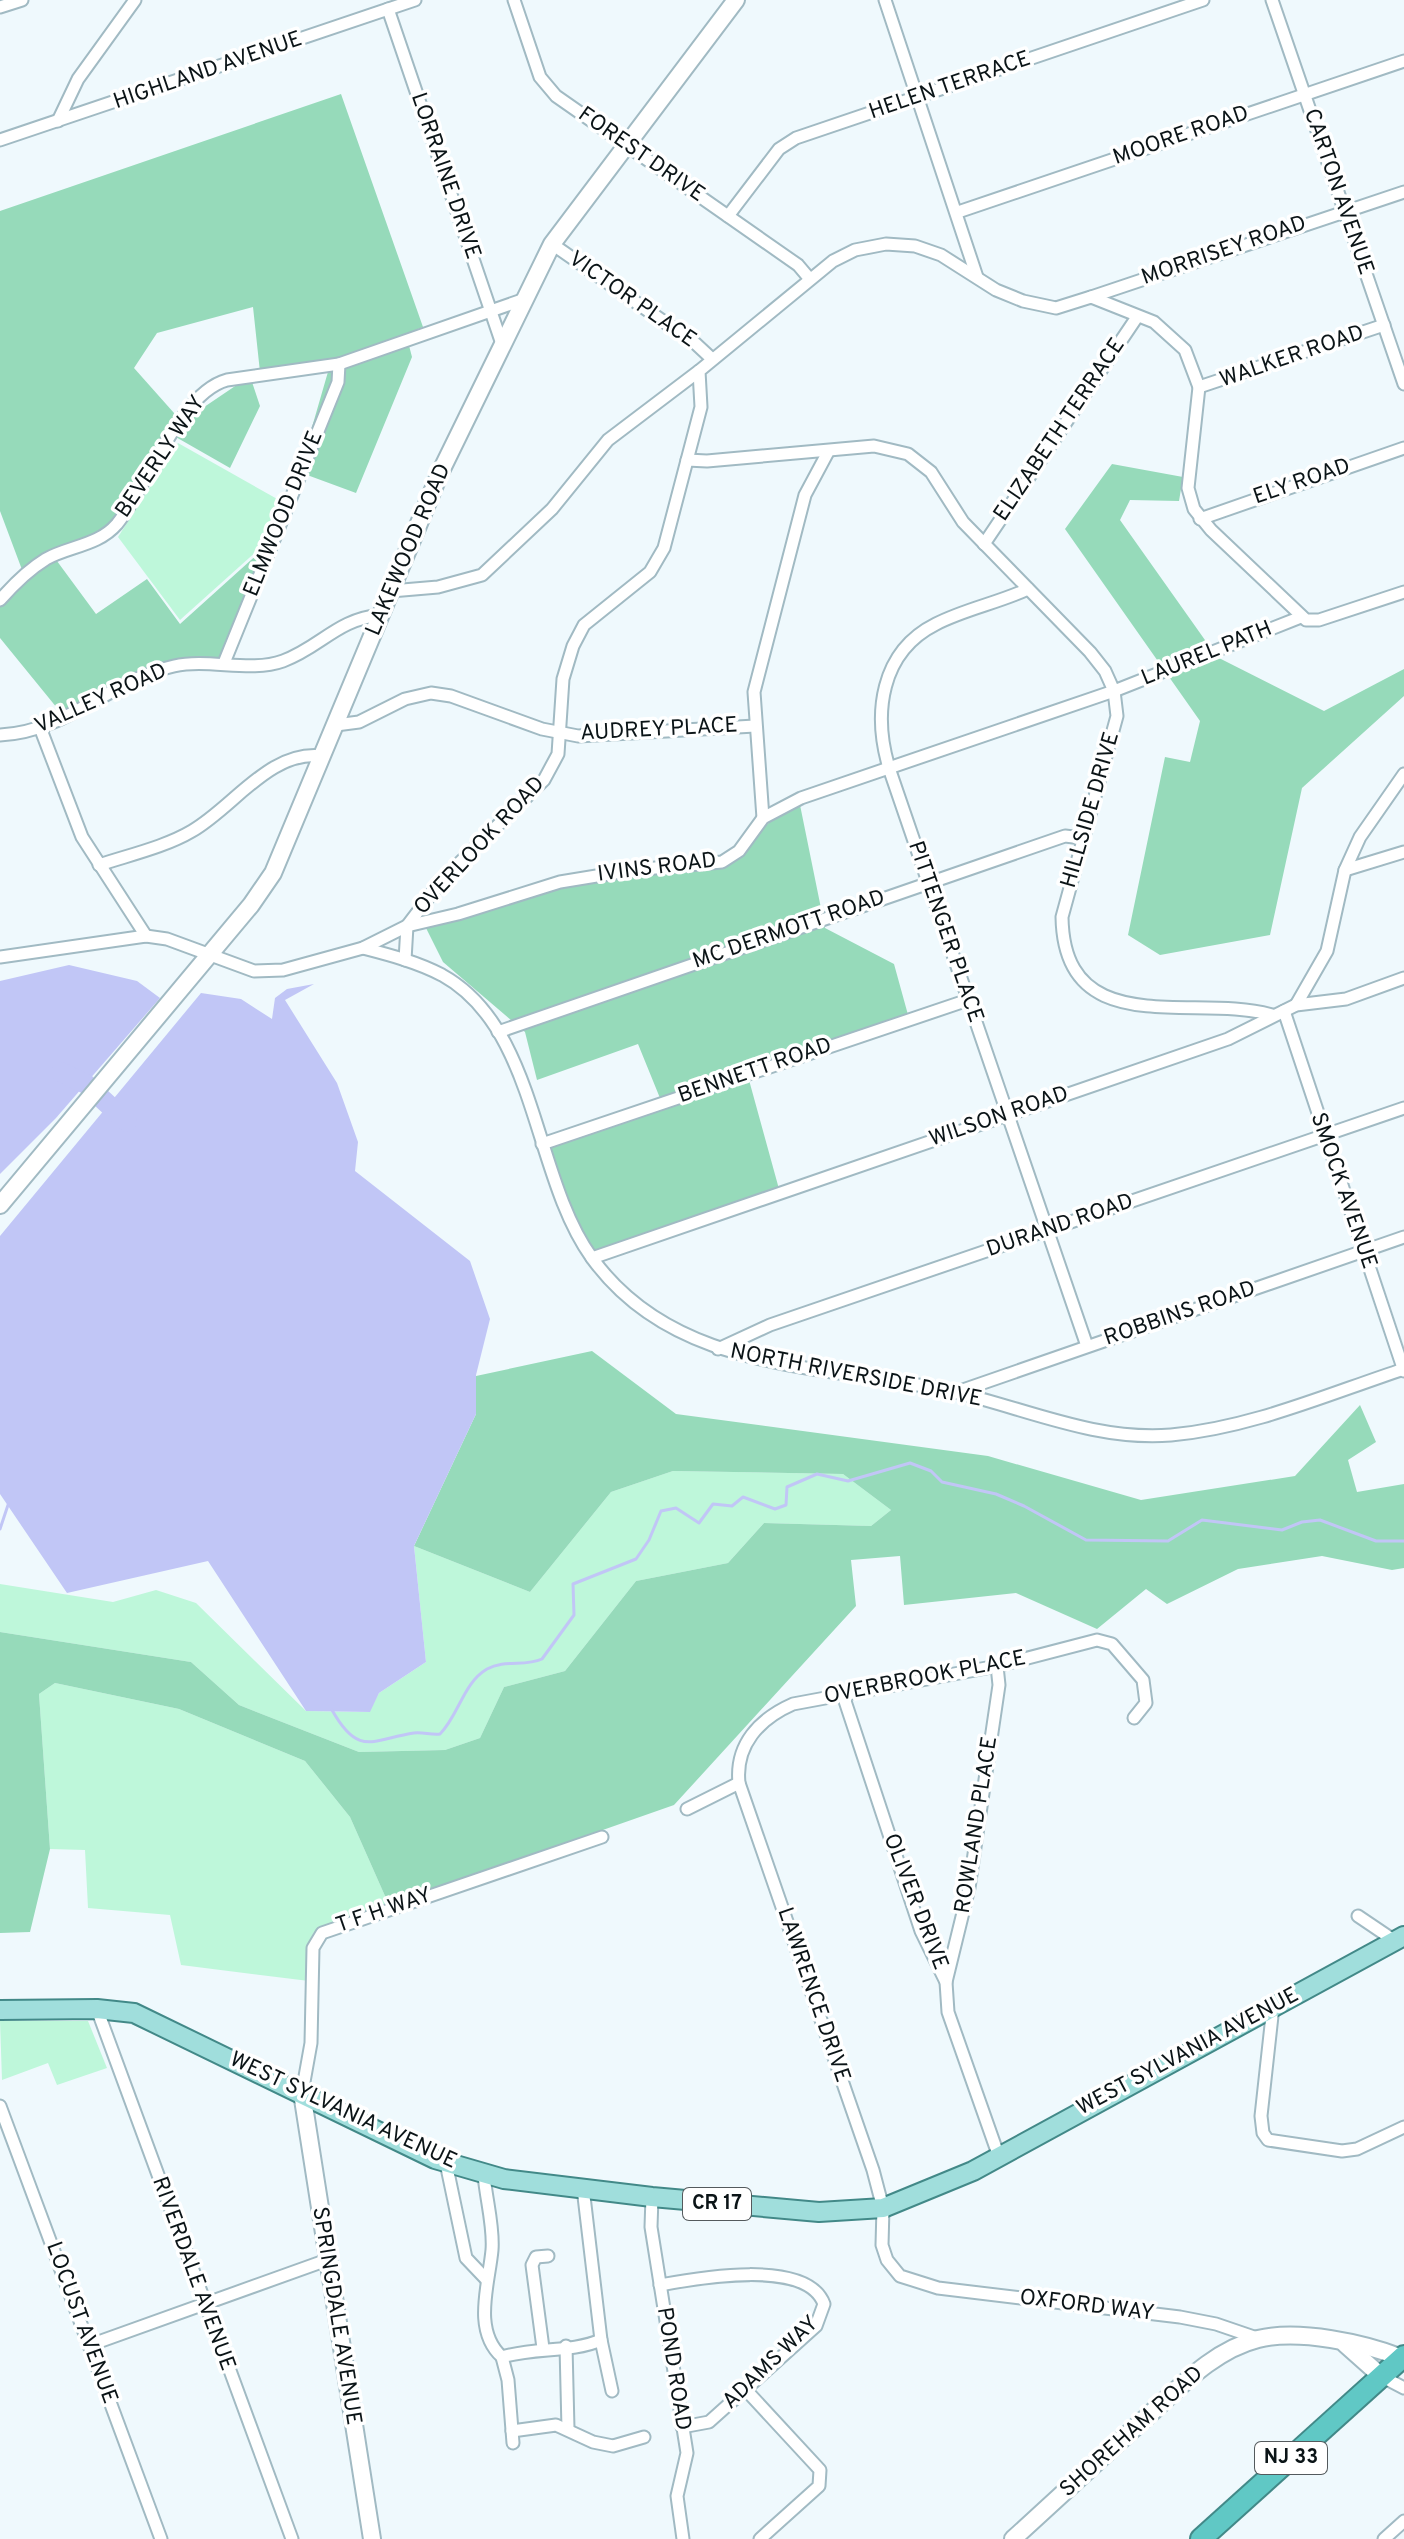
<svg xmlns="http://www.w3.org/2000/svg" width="1404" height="2539" font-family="Overpass,sans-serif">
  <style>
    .green { fill: #bef7da }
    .forest { fill: #96daba }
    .water { fill: #c1c6f6 }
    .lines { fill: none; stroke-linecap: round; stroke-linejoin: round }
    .stream { stroke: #c1c6f6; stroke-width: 3 }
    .river { stroke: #c1c6f6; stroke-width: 20 }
    .street-casing { stroke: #a1bac3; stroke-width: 15 }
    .secondary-casing { stroke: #a1bac3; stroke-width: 20 }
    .primary-casing { stroke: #428988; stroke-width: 22 }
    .highway-casing { stroke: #428988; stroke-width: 24 }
    .street { stroke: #fff; stroke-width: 11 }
    .secondary { stroke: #fff; stroke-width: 16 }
    .primary { stroke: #a0dedc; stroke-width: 18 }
    .highway { stroke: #60c8c5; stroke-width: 20 }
    .labels { text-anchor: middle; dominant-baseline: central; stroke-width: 7; stroke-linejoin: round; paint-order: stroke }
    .shield { fill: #fff; stroke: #545a5d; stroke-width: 2 }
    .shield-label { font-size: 20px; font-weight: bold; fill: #0b1417 }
    .street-label { font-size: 22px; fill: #0b1417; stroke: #fff }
  </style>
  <rect width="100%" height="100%" fill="#eff9fd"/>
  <g class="green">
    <polygon points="178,443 279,500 259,549 180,620 118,537"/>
    <polygon points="673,1471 843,1474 891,1510 871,1526 764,1523 728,1563 636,1581 565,1671 504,1687 480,1738 445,1750 359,1752 239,1705 191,1662 0,1632 0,1584 113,1602 156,1590 196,1603 306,1711 369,1712 379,1693 426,1662 414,1546 530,1592 611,1492"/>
    <polygon points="55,1683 179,1709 305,1761 350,1817 389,1905 313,1933 309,1981 181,1965 170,1915 88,1908 85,1850 50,1849 39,1694"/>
    <polygon points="0,2021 88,2021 107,2068 57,2085 48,2063 2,2080"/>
  </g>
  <g class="forest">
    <polygon points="341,94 423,327 406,334 412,357 356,493 299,472 332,358 260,372 253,307 157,333 134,368 182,422 250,376 260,406 230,468 174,436 109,532 54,557 96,614 147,579 180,624 272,541 224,663 162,668 66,719 0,638 0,600 24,575 0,511 0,211"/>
    <polygon points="1112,464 1183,477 1179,501 1130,500 1120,520 1217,657 1324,711 1404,669 1404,696 1302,788 1270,935 1160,955 1128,935 1165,757 1190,762 1200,721 1065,529"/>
    <polygon points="799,800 825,928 894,964 910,1022 749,1080 779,1189 590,1256 542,1146 662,1103 638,1044 537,1080 525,1032 443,962 426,928 580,877 709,869"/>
    <polygon points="592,1351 676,1414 988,1456 1141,1500 1295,1476 1360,1405 1376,1442 1348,1460 1357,1492 1404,1484 1404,1568 1392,1570 1322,1556 1238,1569 1167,1604 1146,1589 1097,1629 1016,1593 904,1605 900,1556 851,1560 856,1606 674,1805 389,1905 350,1817 305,1761 179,1709 55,1683 39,1694 50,1849 30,1932 0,1933 0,1632 191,1662 239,1705 359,1752 445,1750 480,1738 504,1687 565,1671 636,1581 728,1563 764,1523 871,1526 891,1510 843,1474 673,1471 611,1492 530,1592 414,1546 476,1414 476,1376"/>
  </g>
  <g class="water">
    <polygon points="69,965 137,981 160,998 56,1118 0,1174 0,981"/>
    <polygon points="314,984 285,1000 337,1083 358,1142 355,1171 470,1261 490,1319 476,1375 476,1414 414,1546 426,1662 379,1693 370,1712 306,1711 208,1561 67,1593 0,1494 0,1236 201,993 241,999 272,1019 275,998 287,989"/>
  </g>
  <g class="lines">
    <g class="stream">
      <polyline points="0,1529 8,1505"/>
      <path d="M332 1710C359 1758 373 1739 414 1733 423 1732 431 1735 440 1734 459 1715 463 1683 487 1669 505 1659 525 1667 542 1659L574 1615 573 1584 636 1559 649 1540 661 1511 676 1508 699 1523 713 1504 732 1506 743 1497 775 1509 786 1505 787 1487 817 1474 848 1481 910 1463 931 1471 942 1482 996 1494 1024 1506 1086 1540 1168 1541 1202 1520 1282 1530 1302 1522 1320 1520 1376 1541H1404"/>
    </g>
    <polyline class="river" points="61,1072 86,1084 127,1122"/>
    <g class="street-casing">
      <g id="street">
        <polyline points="514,0 540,77 556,96 798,265 809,278"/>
        <polyline points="885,0 977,277"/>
        <polyline points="1272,0 1404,384"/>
        <polyline points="0,7 22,0"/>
        <polyline points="388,9 502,344"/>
        <polyline points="58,121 78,79 135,0"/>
        <polyline points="0,140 415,0"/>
        <polyline points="958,212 1404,61"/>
        <polyline points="728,216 779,149 796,138 1203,0"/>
        <polyline points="552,244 696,344 711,358"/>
        <polyline points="1091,297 1404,192"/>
        <polyline points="1199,387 1384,325"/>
        <path d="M687 460 707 461 874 446 908 454 931 472 963 522 1090 652 1105 671 1114 691 1117 716 1062 917C1064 1044 1196 992 1272 1015"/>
        <polyline points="1200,519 1404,448"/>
        <polyline points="984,544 1137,317"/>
        <path d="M1028 589C998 603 965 609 936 624 880 652 873 714 889 768L1087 1346"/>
        <polyline points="391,591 438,587 482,575 552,509 608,440 699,371"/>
        <path d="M0 600C14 584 28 570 46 559 69 546 98 546 117 524 148 486 179 393 227 380L339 364 525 299"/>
        <polyline points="224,663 338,382 339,364"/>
        <polyline points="336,725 359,722 405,699 431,693 451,696 542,729 578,736 755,726"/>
        <polyline points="41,730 82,837 146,936"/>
        <path d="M0 735C67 732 111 680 174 666 209 658 250 673 283 661 321 647 337 619 381 615"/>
        <polyline points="763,818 754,692 805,495 828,452"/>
        <path d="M99 865C129 855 165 847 192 831 234 807 270 749 323 756"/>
        <polyline points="1345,870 1404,852"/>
        <path d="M363 948C390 955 417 962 442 975 538 1028 532 1175 592 1258 678 1377 831 1363 959 1393 1029 1410 1097 1441 1171 1435 1251 1428 1328 1394 1404 1369"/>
        <polyline points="0,957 146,936 167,939 254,971 283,970 363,948 407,926 458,914 560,882 633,870 722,862 739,851 763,818 801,798 1114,691 1301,617"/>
        <polyline points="405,960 407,926 442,880 544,780 558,754 563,679 573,646 584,625 650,572 664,548 701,407 699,371 833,261 855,250 886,244 915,246 941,255 996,290 1023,301 1056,308 1091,297 1154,322 1185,350 1199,387 1188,488 1194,509 1211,530 1306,620 1319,620 1404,592"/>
        <polyline points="1296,1005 1327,951 1345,870 1360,837 1404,774"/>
        <polyline points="1284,1011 1404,1371"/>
        <polyline points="498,1032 1065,836 1082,838"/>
        <polyline points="542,1144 968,1000"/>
        <polyline points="592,1258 1228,1039 1296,1005 1346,999 1404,978"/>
        <polyline points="718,1349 770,1325 1404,1108"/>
        <polyline points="957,1392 1404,1237"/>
        <polyline points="843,1695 921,1931 946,1982 948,2012 998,2154"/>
        <path d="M1134 1718 1146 1703 1143 1680 1112 1644 1097 1640 997 1666 793 1704C759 1719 735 1745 739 1783L873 2170 883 2208 882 2245 887 2260 900 2276 938 2288 1180 2317 1216 2324 1257 2338"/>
        <polyline points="687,1809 739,1783"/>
        <polyline points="1358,1916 1395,1941"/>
        <polyline points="946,1982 969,1888 999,1685 997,1666"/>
        <polyline points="1273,2007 1261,2116 1263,2133 1268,2140 1342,2151 1357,2149 1404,2127"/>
        <polyline points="97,2009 292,2539"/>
        <polyline points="302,2093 311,2043 313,1948 322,1933 602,1837"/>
        <polyline points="0,2106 161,2539"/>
        <polyline points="446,2163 466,2258 486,2279"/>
        <path d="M484 2175C486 2199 494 2227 492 2250 489 2284 472 2330 502 2357 534 2347 571 2353 601 2340"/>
        <polyline points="583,2188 601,2340 612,2391"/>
        <polyline points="652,2197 651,2227 687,2453 677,2496 683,2539"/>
        <path d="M660 2285C697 2278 807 2258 824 2304L816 2326 709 2422 682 2427"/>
        <polyline points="90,2345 327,2260"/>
        <polyline points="566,2346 568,2429"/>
        <polyline points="543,2348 532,2265 536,2257 548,2256"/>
        <polyline points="502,2357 508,2380 513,2443"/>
        <polyline points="1381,2376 1404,2388"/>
        <polyline points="746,2390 820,2470 819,2486 760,2539"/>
        <polyline points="512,2431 556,2425 593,2442 613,2446 644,2437"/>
        <polyline points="1384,2539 1404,2521"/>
      </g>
    </g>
    <g class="secondary-casing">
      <g id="secondary">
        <polyline points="0,1205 251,905 273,873 440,473 552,244 736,0"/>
        <polyline points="302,2093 372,2539"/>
        <polyline points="1345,2344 1381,2376"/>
        <path d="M1013 2539C1058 2498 1103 2456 1149 2415 1181 2386 1214 2350 1258 2339 1299 2329 1364 2343 1402 2358"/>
      </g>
    </g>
    <g class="primary-casing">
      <polyline id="primary" points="0,2010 97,2009 134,2013 435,2159 504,2179 652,2197 819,2212 883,2208 973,2171 1404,1936"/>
    </g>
    <g class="highway-casing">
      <polyline id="highway" points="1201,2539 1404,2356"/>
    </g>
    <use href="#street" class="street"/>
    <use href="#secondary" class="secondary"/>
    <use href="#primary" class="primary"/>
    <use href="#highway" class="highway"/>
  </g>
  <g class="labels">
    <g class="shield">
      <rect x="683" y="2188" width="68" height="32" rx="6"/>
      <rect x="1255" y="2442" width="72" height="32" rx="6"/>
    </g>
    <g class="shield-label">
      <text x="717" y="2204">CR 17</text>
      <text x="1291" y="2458">NJ 33</text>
    </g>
    <g class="street-label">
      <text transform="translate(208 71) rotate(-19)">HIGHLAND AVENUE</text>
      <text transform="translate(950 86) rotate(-19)">HELEN TERRACE</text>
      <text transform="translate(1181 136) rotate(-19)">MOORE ROAD</text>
      <text transform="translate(641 155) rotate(35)">FOREST DRIVE</text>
      <text transform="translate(445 176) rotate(71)">LORRAINE DRIVE</text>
      <text transform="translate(1338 192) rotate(71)">CARTON AVENUE</text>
      <text transform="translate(1224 251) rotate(-19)">MORRISEY ROAD</text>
      <text transform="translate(632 300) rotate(35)">VICTOR PLACE</text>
      <text transform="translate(1292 357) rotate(-19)">WALKER ROAD</text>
      <text transform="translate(1060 430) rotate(-56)">ELIZABETH TERRACE</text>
      <text transform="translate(161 457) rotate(-56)">BEVERLY WAY</text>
      <text transform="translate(1302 482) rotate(-19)">ELY ROAD</text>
      <text transform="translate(284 514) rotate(-68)">ELMWOOD DRIVE</text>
      <text transform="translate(409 550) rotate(-67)">LAKEWOOD ROAD</text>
      <text transform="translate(1207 654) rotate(-22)">LAUREL PATH</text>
      <text transform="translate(101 699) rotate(-24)">VALLEY ROAD</text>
      <text transform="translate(659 730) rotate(-3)">AUDREY PLACE</text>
      <text transform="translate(1091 810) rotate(-74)">HILLSIDE DRIVE</text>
      <text transform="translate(480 846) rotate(-47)">OVERLOOK ROAD</text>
      <text transform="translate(657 868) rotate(-7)">IVINS ROAD</text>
      <text transform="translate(789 930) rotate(-19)">MC DERMOTT ROAD</text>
      <text transform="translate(945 932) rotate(71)">PITTENGER PLACE</text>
      <text transform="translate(755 1071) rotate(-19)">BENNETT ROAD</text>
      <text transform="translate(999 1117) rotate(-19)">WILSON ROAD</text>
      <text transform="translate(1343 1191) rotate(71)">SMOCK AVENUE</text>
      <text transform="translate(1060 1226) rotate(-19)">DURAND ROAD</text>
      <text transform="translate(1180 1314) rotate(-19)">ROBBINS ROAD</text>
      <text transform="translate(856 1376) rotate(11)">NORTH RIVERSIDE DRIVE</text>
      <text transform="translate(925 1678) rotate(-11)">OVERBROOK PLACE</text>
      <text transform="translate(977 1825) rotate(-81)">ROWLAND PLACE</text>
      <text transform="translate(915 1902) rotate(69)">OLIVER DRIVE</text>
      <text transform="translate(384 1911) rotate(-19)">T F H WAY</text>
      <text transform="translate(813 1995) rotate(71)">LAWRENCE DRIVE</text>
      <text transform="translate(1188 2052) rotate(-28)">WEST SYLVANIA AVENUE</text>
      <text transform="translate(343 2111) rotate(25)">WEST SYLVANIA AVENUE</text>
      <text transform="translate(193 2274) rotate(70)">RIVERDALE AVENUE</text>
      <text transform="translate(1087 2306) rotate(7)">OXFORD WAY</text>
      <text transform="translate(336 2316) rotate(81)">SPRINGDALE AVENUE</text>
      <text transform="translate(81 2323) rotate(70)">LOCUST AVENUE</text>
      <text transform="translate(771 2363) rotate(-44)">ADAMS WAY</text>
      <text transform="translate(673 2369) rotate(81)">POND ROAD</text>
      <text transform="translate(1132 2432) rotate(-42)">SHOREHAM ROAD</text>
    </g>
  </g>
</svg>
